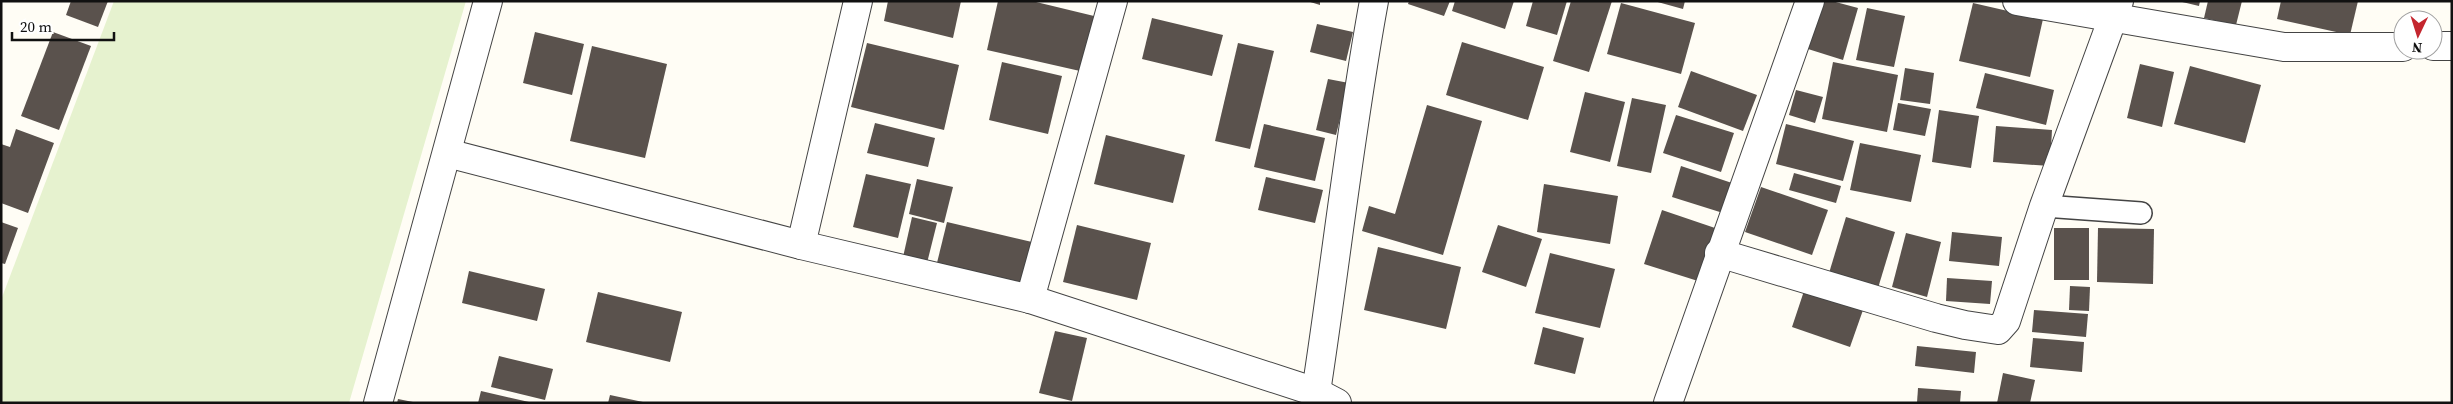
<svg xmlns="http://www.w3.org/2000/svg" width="2453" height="404" font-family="'Source Serif 4',serif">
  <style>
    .pitch { fill: #e6f2cf }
    .building { fill: #5a524d }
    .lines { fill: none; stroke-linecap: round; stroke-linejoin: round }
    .service-casing { stroke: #444; stroke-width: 24 }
    .minor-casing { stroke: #444; stroke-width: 30 }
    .service { stroke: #fff; stroke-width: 21 }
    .minor { stroke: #fff; stroke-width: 28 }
  </style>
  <rect width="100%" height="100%" fill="#fffdf5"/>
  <polygon class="pitch" points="114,1 466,1 349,403 1,403 1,300"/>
  <g class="building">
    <polygon points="71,1 108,1 98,27 66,15"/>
    <polygon points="888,1 961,1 953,38 884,21"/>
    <polygon points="998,1 1032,1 1094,16 1080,71 987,50"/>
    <polygon points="1307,1 1320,1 1320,5"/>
    <polygon points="1409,1 1450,1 1444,16 1408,4"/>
    <polygon points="1455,1 1514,1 1505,29 1452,11"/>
    <polygon points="1533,1 1567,1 1557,35 1526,26"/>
    <polygon points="1571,1 1612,1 1589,72 1553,61"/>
    <polygon points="1654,1 1685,1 1683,9"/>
    <polygon points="1822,1 1832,1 1858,8 1843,60 1808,49"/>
    <polygon points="2178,1 2200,1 2199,6"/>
    <polygon points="2208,1 2242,1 2236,25 2204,18"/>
    <polygon points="2281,1 2358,1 2350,35 2277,19"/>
    <polygon points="1621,3 1695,23 1681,74 1607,54"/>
    <polygon points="1973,3 2043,19 2030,77 1959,61"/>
    <polygon points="1867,8 1905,16 1894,67 1856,60"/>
    <polygon points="1152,18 1223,35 1212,76 1142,59"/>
    <polygon points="1317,24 1353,32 1346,61 1310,52"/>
    <polygon points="53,32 91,46 59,130 21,116"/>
    <polygon points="535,32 584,44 572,95 523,83"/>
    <polygon points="1462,42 1544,67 1528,120 1446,95"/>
    <polygon points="867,43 959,65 944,130 851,107"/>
    <polygon points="1238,43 1274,51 1250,149 1215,141"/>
    <polygon points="592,46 667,64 645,158 570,141"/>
    <polygon points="1002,62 1062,76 1048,134 989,120"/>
    <polygon points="1833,62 1898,75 1887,132 1822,119"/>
    <polygon points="2140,64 2174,72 2162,127 2127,118"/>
    <polygon points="2190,66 2261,85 2245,143 2174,124"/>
    <polygon points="1905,68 1934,73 1930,104 1900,100"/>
    <polygon points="1691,71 1757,95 1743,131 1678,107"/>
    <polygon points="1985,73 2054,90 2046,125 1976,108"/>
    <polygon points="1328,79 1349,83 1336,135 1316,130"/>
    <polygon points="1796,90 1823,97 1815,123 1789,115"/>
    <polygon points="1585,92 1625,102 1610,162 1570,152"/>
    <polygon points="1632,98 1666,105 1651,173 1617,166"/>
    <polygon points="1898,103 1931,109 1925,136 1893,130"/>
    <polygon points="1427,105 1482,121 1443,255 1362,231 1369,206 1395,214"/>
    <polygon points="1939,110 1979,116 1971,168 1932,162"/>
    <polygon points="1676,115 1734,133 1721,172 1663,153"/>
    <polygon points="875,123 935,138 928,167 867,153"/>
    <polygon points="1264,124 1325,138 1315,181 1254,167"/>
    <polygon points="1786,124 1854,141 1843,181 1776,164"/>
    <polygon points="1996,126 2052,130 2050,166 1993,162"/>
    <polygon points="16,129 54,143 28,213 1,203 1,144 10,147"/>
    <polygon points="1106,135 1185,155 1173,203 1094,184"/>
    <polygon points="1860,143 1921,155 1911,202 1850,190"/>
    <polygon points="1681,166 1732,183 1723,213 1672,197"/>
    <polygon points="1794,173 1841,186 1836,203 1789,190"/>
    <polygon points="866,174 911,184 898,238 853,227"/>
    <polygon points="1266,177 1323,190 1315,223 1258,210"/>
    <polygon points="917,179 953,187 944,223 909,214"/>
    <polygon points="1544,184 1618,196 1610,244 1537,232"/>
    <polygon points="1761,187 1828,210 1812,255 1745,232"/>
    <polygon points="1662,210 1715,228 1698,281 1644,264"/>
    <polygon points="912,217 937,223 925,271 901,266"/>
    <polygon points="1846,217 1895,232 1875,298 1826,283"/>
    <polygon points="1,222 18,228 5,264 1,263"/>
    <polygon points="947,222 1032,242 1020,291 935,271"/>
    <polygon points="1077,225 1151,243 1137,300 1063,282"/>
    <polygon points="1498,225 1542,239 1526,287 1482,272"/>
    <rect x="2054" y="228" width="35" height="52"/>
    <polygon points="2098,228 2154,229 2153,284 2097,282"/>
    <polygon points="1952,232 2002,237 1999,266 1949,261"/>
    <polygon points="1906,233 1941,242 1927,297 1892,287"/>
    <polygon points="1378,247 1461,267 1446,329 1364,310"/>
    <polygon points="1550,253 1615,269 1600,328 1535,313"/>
    <polygon points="469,271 545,289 537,321 462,303"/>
    <polygon points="1947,278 1992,281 1990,304 1946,301"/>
    <polygon points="2070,286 2090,287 2089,311 2069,310"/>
    <polygon points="1804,291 1863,310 1850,347 1792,327"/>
    <polygon points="598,292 682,312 670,362 586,342"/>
    <polygon points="2034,310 2088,314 2086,337 2032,332"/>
    <polygon points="1543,327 1584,338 1575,374 1534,364"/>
    <polygon points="1055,331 1087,338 1072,401 1039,393"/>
    <polygon points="2033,338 2084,342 2082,372 2030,367"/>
    <polygon points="1917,346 1976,352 1974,373 1915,366"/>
    <polygon points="499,356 553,369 545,400 491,387"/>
    <polygon points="2003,373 2035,380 2030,403 1997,403"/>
    <polygon points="1918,388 1961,391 1960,403 1917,403"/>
    <polygon points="481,391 529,402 529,403 478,403"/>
    <polygon points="610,395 643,402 643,403 608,403"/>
    <polygon points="398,399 413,402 413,403 397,403"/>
  </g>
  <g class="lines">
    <g class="service-casing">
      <polyline id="service" points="2044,206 2141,213"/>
    </g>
    <g class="minor-casing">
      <g id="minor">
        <polyline points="2017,1 2284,47 2403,47"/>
        <polyline points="2433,46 2452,46"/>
        <polyline points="447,153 801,245 1030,299 1316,392 1337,403"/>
        <polyline points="801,245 858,1"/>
        <polyline points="1719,253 1936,318 1965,325 1998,330 2006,321 2044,206 2119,1"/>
        <polyline points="1030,299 1113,1"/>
        <path d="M1316 392C1336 262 1350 131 1374 1"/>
        <polyline points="378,403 488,1"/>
        <polyline points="1668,403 1810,1"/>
      </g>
    </g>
    <use href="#service" class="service"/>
    <use href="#minor" class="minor"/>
  </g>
  <rect width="2453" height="404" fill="none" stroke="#111111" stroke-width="5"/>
  <g transform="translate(2418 35) rotate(184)"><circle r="24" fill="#ffffff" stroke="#a0a0a0"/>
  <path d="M0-4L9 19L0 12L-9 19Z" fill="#c4262e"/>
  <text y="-8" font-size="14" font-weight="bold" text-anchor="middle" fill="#111111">N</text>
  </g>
  <path d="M12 32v8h102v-8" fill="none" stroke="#111111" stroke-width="2.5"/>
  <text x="20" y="32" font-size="15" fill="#111111" stroke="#ffffff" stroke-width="4" paint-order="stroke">20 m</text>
</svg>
